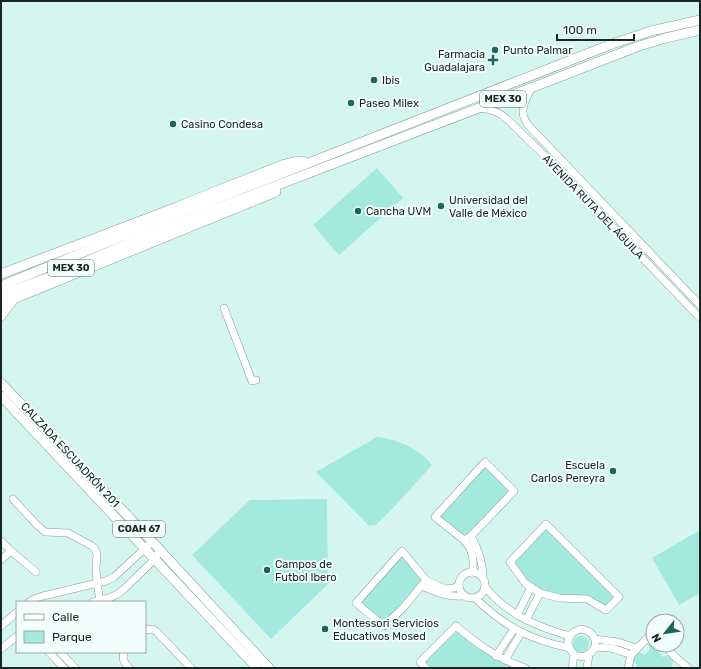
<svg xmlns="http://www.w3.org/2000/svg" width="701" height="669" font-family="Rubik,sans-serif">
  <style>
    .green { fill: #a4e9dd }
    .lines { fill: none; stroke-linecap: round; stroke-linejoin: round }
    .minor-casing { stroke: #82a09a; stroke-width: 8 }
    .major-casing { stroke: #82a09a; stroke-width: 10 }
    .minor { stroke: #fff; stroke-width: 7 }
    .major { stroke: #fff; stroke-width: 9 }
    .poi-dot { fill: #1c655c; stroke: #f1fefb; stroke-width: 1.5 }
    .labels { text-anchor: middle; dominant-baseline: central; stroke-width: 4; stroke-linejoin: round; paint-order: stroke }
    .shield { fill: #f1fefb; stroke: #596663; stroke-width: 1 }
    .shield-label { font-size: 10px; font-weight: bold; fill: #182522 }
    .poi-label { font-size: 11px; fill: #182522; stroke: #f1fefb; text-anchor: start }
    .street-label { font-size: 11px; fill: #182522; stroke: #f1fefb }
  </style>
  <rect width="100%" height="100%" fill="#d5f6ef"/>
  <g class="green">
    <polygon points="377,168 403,198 339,255 313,225"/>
    <path d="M377 437C399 440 418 448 432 465L394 507 376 525 369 526 316 472Z"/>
    <polygon points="485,466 509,491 471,533 462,535 438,517"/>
    <polygon points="327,499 328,584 271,639 192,555 250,500"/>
    <polygon points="546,529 615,597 606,607 586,595 559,596 541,591 528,581 514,562"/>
    <polygon points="700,530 700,593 679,605 652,558"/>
    <polygon points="401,556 423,581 383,622 359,601"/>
    <polygon points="458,631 505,663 515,668 432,668 424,660"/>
    <circle cx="581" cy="644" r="8"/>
    <path d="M653 641V645L660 646V647L657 650 663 657 667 655 673 661V663L671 666 674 668H636L637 664 632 662C633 658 636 657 637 653L640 652 644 655 650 649 648 645Z"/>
  </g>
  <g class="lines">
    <g class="minor-casing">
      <g id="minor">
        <path d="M531 88C525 102 518 111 528 125L700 305"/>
        <path d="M480 108C492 109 500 112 508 120L544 155 700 318"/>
        <polyline points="224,308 252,381 256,380"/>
        <polyline points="13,499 36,524 45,532 68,533 92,546 95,549 97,554 96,569 97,583 100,601"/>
        <polygon points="546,524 619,597 606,610 587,599 559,598 540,593 525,583 510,562"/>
        <path d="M471 536C479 550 483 562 483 578"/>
        <path d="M464 540 471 536 514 491 485 462 435 517 464 540C472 549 475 560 472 572"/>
        <polyline points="1,541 11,551 36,572"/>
        <polyline points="1,560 11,551"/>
        <circle cx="472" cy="585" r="13"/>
        <polyline points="426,580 404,607 384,626 356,603 402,551 426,580 445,589 454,588 459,585"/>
        <path d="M422 586C439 593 446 597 464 596"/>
        <path d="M485 587C507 614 537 627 570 636"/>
        <path d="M475 598C504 626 530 640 570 648"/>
        <polyline points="29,602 36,598 43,596 106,581 114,577 152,542"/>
        <polyline points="93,602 109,598 118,594 124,589 154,560 160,551"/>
        <polyline points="517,615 531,587"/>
        <polyline points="526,620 540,593"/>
        <polyline points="1,626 17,612"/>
        <path d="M581 629C587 630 591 632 594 637 601 653 577 666 569 647 565 638 573 631 581 629Z"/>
        <polyline points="145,630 153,629 157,632 191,668"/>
        <polyline points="595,639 618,642 636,648"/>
        <polyline points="665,645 674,656 688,668"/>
        <path d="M594 648C609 646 617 649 631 655"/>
        <polyline points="1,649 17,636"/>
        <polyline points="49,652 64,668"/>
        <polyline points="60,652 75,668"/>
        <path d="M124 652C122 659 124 663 129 668"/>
        <polyline points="496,656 514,629"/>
        <polyline points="505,660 521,633"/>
        <path d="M426 668 420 662 456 626C477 644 498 659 525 668"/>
        <polyline points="572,668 574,655"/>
        <polyline points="587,668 589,654"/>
        <polyline points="628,668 631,655 653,632"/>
      </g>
    </g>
    <g class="major-casing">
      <g id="major">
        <polyline points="1,274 177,207 211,193 285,164 293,162 303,161"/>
        <polyline points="1,286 140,229 612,44 651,31 700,20"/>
        <polyline points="1,295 57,274 141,238 215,209 531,88 639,46 666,38 700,30"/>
        <polyline points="1,304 276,192"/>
        <polyline points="1,316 14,299"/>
        <polyline points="1,383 147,536 269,668"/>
        <polyline points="1,396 257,668"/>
      </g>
    </g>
    <use href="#minor" class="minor"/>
    <use href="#major" class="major"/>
  </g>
  <g class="poi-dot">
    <circle cx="495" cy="50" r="4"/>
    <path d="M491 54h4v4h4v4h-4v4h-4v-4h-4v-4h4z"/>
    <circle cx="374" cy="80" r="4"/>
    <circle cx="351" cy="103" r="4"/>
    <circle cx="173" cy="124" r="4"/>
    <circle cx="441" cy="206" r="4"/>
    <circle cx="358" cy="211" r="4"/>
    <circle cx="613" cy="471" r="4"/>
    <circle cx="267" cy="570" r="4"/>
    <circle cx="325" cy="629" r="4"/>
  </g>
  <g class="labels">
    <g class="shield">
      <rect x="480" y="91" width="46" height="16" rx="3"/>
      <rect x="48" y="260" width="46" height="16" rx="3"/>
      <rect x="113" y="521" width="52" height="16" rx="3"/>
    </g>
    <g class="shield-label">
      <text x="503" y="99">MEX 30</text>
      <text x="71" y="268">MEX 30</text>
      <text x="139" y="529">COAH 67</text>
    </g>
    <g class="poi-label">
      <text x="503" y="50">Punto Palmar</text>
      <text x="485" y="54" text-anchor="end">Farmacia<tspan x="485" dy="13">Guadalajara</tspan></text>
      <text x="382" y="80">Ibis</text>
      <text x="359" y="103">Paseo Milex</text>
      <text x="181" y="124">Casino Condesa</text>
      <text x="449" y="200">Universidad del<tspan x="449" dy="13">Valle de México</tspan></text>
      <text x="366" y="211">Cancha UVM</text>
      <text x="605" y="465" text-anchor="end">Escuela<tspan x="605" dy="13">Carlos Pereyra</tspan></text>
      <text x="275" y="564">Campos de<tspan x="275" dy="13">Futbol Ibero</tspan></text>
      <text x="333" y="623">Montessori Servicios<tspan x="333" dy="13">Educativos Mosed</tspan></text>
    </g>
    <g class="street-label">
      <text transform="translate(593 207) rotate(46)">AVENIDA RUTA DEL ÁGUILA</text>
      <text transform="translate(70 455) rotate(47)">CALZADA ESCUADRÓN 201</text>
    </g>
  </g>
  <rect width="701" height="669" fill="none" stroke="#182522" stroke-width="4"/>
  <rect x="16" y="601" width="130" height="52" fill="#f1fefb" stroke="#9aa7a4"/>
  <rect x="24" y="614" width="20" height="6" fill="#ffffff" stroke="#9aa7a4"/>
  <text x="52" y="621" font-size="12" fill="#182522">Calle</text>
  <rect x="24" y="631" width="20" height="12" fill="#a4e9dd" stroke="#9aa7a4"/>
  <text x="52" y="641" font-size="12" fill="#182522">Parque</text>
  <g transform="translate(665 633) rotate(240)"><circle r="19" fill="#f1fefb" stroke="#9aa7a4"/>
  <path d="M0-3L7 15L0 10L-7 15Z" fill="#1c655c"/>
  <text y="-6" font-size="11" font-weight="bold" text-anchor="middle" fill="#182522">N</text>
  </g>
  <path d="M557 34v6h77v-6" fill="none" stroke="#182522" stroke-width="2"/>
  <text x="563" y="34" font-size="12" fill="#182522" stroke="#f1fefb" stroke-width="3" paint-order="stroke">100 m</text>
</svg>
